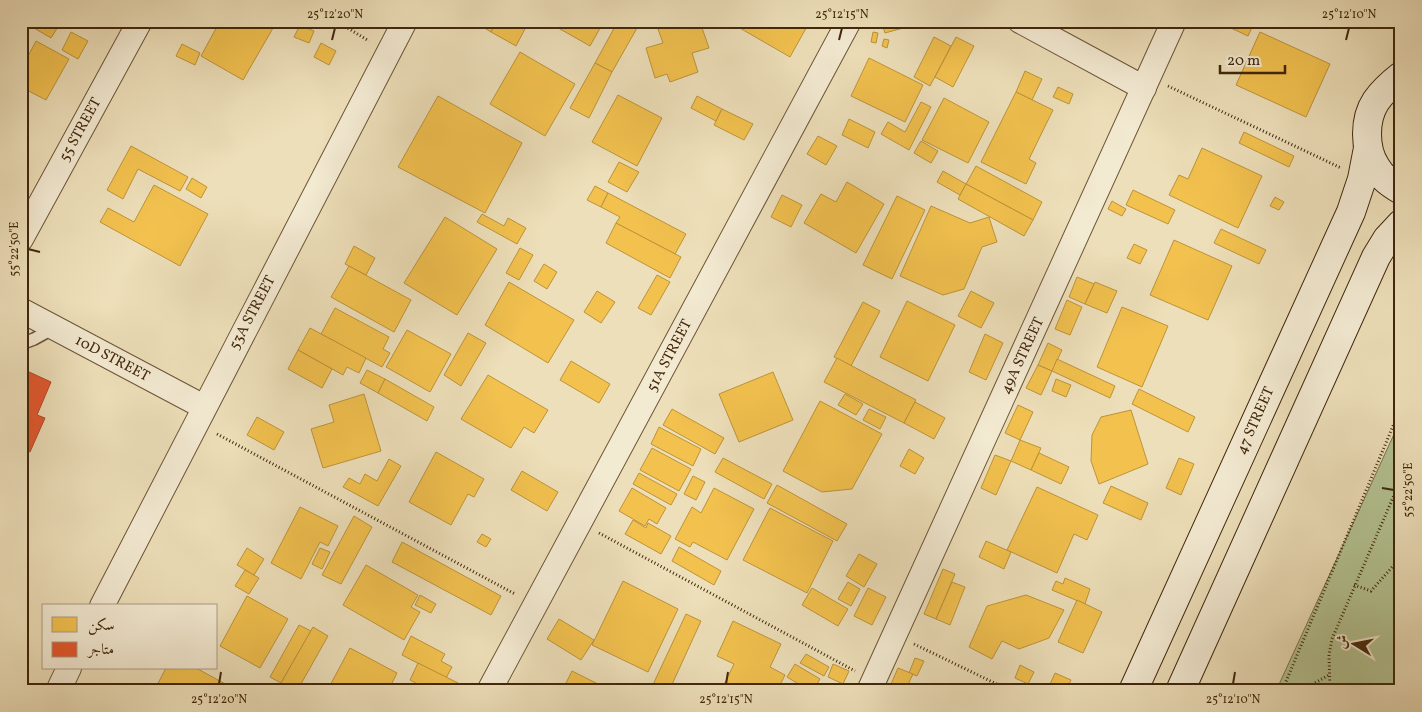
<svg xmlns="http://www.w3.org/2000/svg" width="1422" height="712" font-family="Vollkorn,Amiri,serif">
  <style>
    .green { fill: #b4c392; stroke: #7a754e }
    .homes { fill: #f2c14e; stroke: #bd933a }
    .shops { fill: #e4572e; stroke: #b34924 }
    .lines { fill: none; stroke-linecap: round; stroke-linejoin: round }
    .lane-casing { stroke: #6c5536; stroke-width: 14 }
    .street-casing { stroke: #6c5536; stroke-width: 26 }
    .secondary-casing { stroke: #41270b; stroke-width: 30 }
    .path { stroke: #41270b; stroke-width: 3; stroke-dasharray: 1 2.5; stroke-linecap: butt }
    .lane { stroke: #f3ead2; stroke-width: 11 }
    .street { stroke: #f3ead2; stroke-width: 24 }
    .secondary { stroke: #f3ead2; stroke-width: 28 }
    .ticks { fill: none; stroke: #41270b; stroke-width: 2 }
    .labels { text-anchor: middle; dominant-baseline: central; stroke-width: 5; stroke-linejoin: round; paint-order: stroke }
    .street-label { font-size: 15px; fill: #41270b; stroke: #f3ead2 }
    .neatline { fill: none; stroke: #41270b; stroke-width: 2 }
    .ticks-label { font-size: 12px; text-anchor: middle; fill: #41270b }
  </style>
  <rect width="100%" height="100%" fill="#eddfb9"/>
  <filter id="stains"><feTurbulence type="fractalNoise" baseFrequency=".004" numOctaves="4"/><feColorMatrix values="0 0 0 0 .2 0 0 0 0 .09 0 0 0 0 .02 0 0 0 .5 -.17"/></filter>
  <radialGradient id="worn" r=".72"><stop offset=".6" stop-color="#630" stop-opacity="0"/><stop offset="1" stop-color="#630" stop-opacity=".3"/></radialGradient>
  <polygon class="green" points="1401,419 1401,691 1276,691"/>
  <g class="homes">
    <polygon points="22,21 59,21 61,22 51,38"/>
    <polygon points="220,21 261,21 273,28 243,80 201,56"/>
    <polygon points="473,21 497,21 491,32"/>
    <polygon points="497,21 520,21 527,25 516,46 491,32"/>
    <polygon points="546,21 604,21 590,46"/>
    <polygon points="618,21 641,21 612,72 595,63"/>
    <polygon points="682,21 688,21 691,29 701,25 709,48 692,53 698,72 670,82 667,74 655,78 646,48 663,43 658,29"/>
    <polygon points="742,21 810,21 790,57 738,27"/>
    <polygon points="881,21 913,21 914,25 885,33"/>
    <polygon points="1216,21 1255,21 1248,36"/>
    <polygon points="300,25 314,31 309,43 294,37"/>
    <polygon points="71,32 88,41 78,59 62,50"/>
    <polygon points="873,32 878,33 876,43 871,42"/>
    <polygon points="1260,32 1330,64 1306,117 1236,85"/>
    <polygon points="934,37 951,46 930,86 914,77"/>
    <polygon points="956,37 974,46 953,87 935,77"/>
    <polygon points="884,39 889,40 887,48 882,46"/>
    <polygon points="36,41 69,59 46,100 21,87 21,57 26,60"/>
    <polygon points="321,43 336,51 329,65 314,57"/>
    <polygon points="182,44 200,53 195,65 176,56"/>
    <polygon points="520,52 575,84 545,136 490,104"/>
    <polygon points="869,58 923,85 905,122 851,96"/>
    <polygon points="595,63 612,72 589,118 570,108"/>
    <polygon points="1025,71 1042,79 1032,100 1016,92"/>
    <polygon points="1058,87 1073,94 1069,104 1053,97"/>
    <polygon points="1016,92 1053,110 1029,159 1036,163 1026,184 981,162"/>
    <polygon points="618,95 662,118 637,166 592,142"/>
    <polygon points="438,96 522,143 485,213 398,167"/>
    <polygon points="697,96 722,109 716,121 691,108"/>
    <polygon points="944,98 989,122 968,163 922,140"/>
    <polygon points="921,102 931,107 909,150 881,134 888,122 905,132"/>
    <polygon points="722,109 753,124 744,140 714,125"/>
    <polygon points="21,118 29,123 22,137 21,137"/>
    <polygon points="849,119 875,132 868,148 842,135"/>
    <polygon points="1244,132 1294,156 1289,167 1239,143"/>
    <polygon points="818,136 837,146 826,165 807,154"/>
    <polygon points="921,141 938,151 931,163 914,153"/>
    <polygon points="131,146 188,177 180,191 138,169 123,199 107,190"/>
    <polygon points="1202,148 1262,176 1238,228 1169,195 1179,175 1188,179"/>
    <polygon points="619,162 639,172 627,192 608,182"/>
    <polygon points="976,166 1042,202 1033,220 966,184"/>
    <polygon points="943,171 966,184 960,195 937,182"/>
    <polygon points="192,178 207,187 201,198 186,189"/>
    <polygon points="847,182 884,204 856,253 804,223 821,194 836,202"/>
    <polygon points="966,184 1033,220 1024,236 958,199"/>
    <polygon points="154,185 208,214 180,266 100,222 108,208 134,222"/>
    <polygon points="595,186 608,193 601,207 587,200"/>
    <polygon points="1133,190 1175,210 1168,224 1126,205"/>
    <polygon points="608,193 686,234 675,254 616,223 620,217 601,207"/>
    <polygon points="782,195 802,205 791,227 771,217"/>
    <polygon points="897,196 925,210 892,279 863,265"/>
    <polygon points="1275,197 1284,202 1279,210 1270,206"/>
    <polygon points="1112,201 1126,209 1122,216 1108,209"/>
    <polygon points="931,206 970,223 989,217 997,242 982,247 964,289 943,295 900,276"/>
    <polygon points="482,214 504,226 508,218 526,228 517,244 477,222"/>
    <polygon points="445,217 497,249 457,315 404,283"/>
    <polygon points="616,223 681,257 670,278 606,243"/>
    <polygon points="1221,229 1266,250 1259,264 1214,243"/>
    <polygon points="1174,240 1232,266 1208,320 1150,295"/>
    <polygon points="1134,244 1147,250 1140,264 1127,258"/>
    <polygon points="354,246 375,258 366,275 345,264"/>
    <polygon points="520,248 533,255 519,280 506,273"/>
    <polygon points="544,264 557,272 547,289 534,281"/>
    <polygon points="349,266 411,300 394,332 331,297"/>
    <polygon points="657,275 670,282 651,315 638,308"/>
    <polygon points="1077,277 1094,284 1085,304 1069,297"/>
    <polygon points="509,282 574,320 548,363 485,325"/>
    <polygon points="1095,282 1117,291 1107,313 1085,304"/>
    <polygon points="597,291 615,302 601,323 584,312"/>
    <polygon points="971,291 994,303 981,328 958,316"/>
    <polygon points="1067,300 1082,307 1070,335 1055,329"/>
    <polygon points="907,301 955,325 928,381 880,357"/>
    <polygon points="863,302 880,311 851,366 834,357"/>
    <polygon points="1122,307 1168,326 1142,387 1097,367"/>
    <polygon points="335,308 389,337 383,349 390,353 382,367 321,334"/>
    <polygon points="310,328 366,358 359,373 347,367 343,375 298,350"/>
    <polygon points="407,330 451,354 430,392 386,367"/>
    <polygon points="468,333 486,343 461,386 444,375"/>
    <polygon points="985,334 1003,343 986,380 969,372"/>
    <polygon points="1048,343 1062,350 1052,371 1038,365"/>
    <polygon points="298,350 332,369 322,388 288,369"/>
    <polygon points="837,358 916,400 904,423 824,382"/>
    <polygon points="1057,359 1115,386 1110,398 1052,371"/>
    <polygon points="571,361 610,384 599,403 560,380"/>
    <polygon points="1038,365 1052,371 1041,395 1026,388"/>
    <polygon points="367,370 385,379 378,393 360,383"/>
    <polygon points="773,372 793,420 739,442 719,394"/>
    <polygon points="488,375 548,410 534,433 524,427 511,448 461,419"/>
    <polygon points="385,379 434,407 427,421 378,393"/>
    <polygon points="1056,379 1071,385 1066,397 1052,391"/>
    <polygon points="1139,389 1195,417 1188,432 1132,404"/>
    <polygon points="364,394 381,451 323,468 311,429 334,422 329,405"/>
    <polygon points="845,394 863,404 856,415 838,405"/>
    <polygon points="820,401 882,434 852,489 822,492 783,471"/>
    <polygon points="915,402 945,418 934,439 904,423"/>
    <polygon points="1018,405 1033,412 1020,440 1005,433"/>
    <polygon points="672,409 724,438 715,454 663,425"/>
    <polygon points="869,409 886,417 880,429 863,420"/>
    <polygon points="1131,410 1148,464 1099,484 1091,461 1092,435 1101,417"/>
    <polygon points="257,417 284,432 274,450 247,435"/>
    <polygon points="659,427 701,449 693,466 651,444"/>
    <polygon points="1020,440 1041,448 1031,470 1011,461"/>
    <polygon points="652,448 691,469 679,491 640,470"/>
    <polygon points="909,449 924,458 915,474 900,466"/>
    <polygon points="436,452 484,479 474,497 468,494 451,525 409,502"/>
    <polygon points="1039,453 1069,467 1061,484 1031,470"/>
    <polygon points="995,455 1011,461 996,495 981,488"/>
    <polygon points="723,458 772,484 764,499 715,472"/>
    <polygon points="1179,458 1194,464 1181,495 1166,488"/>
    <polygon points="389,459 401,466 378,506 343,487 349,478 360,484 365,474 377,481"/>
    <polygon points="522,471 558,492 547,511 511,490"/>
    <polygon points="639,473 677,494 671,505 633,484"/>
    <polygon points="693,476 705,482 696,500 684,494"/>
    <polygon points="777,485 847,524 837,541 767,503"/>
    <polygon points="1111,486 1148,503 1141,520 1103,503"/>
    <polygon points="1037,487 1098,515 1087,540 1074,534 1057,573 1007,550"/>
    <polygon points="632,488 666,508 657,524 649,519 645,526 619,511"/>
    <polygon points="714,488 754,509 727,560 693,542 690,547 675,539 692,507 701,513"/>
    <polygon points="300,507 338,526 328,546 320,542 301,579 271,563"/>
    <polygon points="770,508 833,541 807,593 743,560"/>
    <polygon points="354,516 372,527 341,584 322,575"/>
    <polygon points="633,520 646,528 648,523 671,536 661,554 625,534"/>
    <polygon points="482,534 491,539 486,547 477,542"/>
    <polygon points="986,541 1011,552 1004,569 979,557"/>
    <polygon points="402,542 501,596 491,615 392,562"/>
    <polygon points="679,547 721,571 714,585 672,561"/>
    <polygon points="247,548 264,559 254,575 237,565"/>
    <polygon points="320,548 330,552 322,569 312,564"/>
    <polygon points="859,554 877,564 864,587 846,576"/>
    <polygon points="366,565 418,595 411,607 420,612 404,640 343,605"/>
    <polygon points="943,569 955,574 936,619 924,614"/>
    <polygon points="245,570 259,578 249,594 235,586"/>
    <polygon points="1065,578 1090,589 1085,604 1052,590 1056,581 1063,584"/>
    <polygon points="623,581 678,609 648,672 592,645"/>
    <polygon points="848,582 860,589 851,606 838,599"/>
    <polygon points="952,582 965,587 950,625 936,619"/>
    <polygon points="812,588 848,609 838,626 802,605"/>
    <polygon points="868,588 886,597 872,625 854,616"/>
    <polygon points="420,595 436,604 431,613 415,605"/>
    <polygon points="1026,595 1064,610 1049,638 1019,649 1002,641 992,659 969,647 987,606"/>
    <polygon points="247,596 288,619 260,668 220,646"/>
    <polygon points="1077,600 1102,612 1083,653 1058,642"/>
    <polygon points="686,614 701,621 669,691 650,691"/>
    <polygon points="559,619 594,640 581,660 547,639"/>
    <polygon points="733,621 781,644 770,667 785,675 777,691 721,691 734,664 717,656"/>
    <polygon points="299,625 311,631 281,683 270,677"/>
    <polygon points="313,627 328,636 297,691 294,691 281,683"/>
    <polygon points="411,636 445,654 441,661 452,667 446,678 402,655"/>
    <polygon points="350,648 397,673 388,691 327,691"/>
    <polygon points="806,654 829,667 824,676 800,663"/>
    <polygon points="915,658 924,661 917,676 909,673"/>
    <polygon points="418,663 458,683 454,691 430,691 410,680"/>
    <polygon points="795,664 820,679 813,691 810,691 787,677"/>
    <polygon points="833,664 849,671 843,684 828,677"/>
    <polygon points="1020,665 1034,672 1028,684 1015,678"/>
    <polygon points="166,668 196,668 238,691 154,691"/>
    <polygon points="898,668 913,674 905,691 888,691"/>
    <polygon points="572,671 612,691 562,691"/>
    <polygon points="1055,673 1071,680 1066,691 1047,691"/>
    <polygon points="949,689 956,691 926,691"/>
  </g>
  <polygon class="shops" points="27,371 51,382 37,415 45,418 30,452 21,448 21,383"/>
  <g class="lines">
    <g class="lane-casing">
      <polyline id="lane" points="21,344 34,339 54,328"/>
    </g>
    <g class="street-casing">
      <g id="street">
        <polyline points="1020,21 1144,88"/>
        <polyline points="21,239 140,21"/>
        <polyline points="21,310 204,407"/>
        <polyline points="102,606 405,21"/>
        <polyline points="58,691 69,668"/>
        <polyline points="489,691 849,21"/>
        <polyline points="869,691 1174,21"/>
      </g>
    </g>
    <g class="secondary-casing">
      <g id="secondary">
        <path d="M1401 76C1392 83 1383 91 1376 101 1364 119 1364 149 1376 167 1382 178 1391 184 1401 190"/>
        <polyline points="1133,691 1351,212 1362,179 1368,148"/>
        <polyline points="1180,691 1376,257 1387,239 1401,224"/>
      </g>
    </g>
    <g class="path">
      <polyline points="336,21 369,41"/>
      <polyline points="1168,86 1341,168"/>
      <polyline points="217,434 515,594"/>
      <polyline points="599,533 855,671"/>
      <polyline points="1354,585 1371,591 1401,557"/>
      <polyline points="914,644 1011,691"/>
      <polyline points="1306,688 1329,675"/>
      <polyline points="1282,691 1401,407"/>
      <polyline points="1330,691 1329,655 1332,639 1401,479"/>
      <polyline points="1393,691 1401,686"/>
    </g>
    <use href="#lane" class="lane"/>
    <use href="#street" class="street"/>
    <use href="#secondary" class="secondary"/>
  </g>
  <path class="ticks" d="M332 40 335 28M839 40 842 28M1346 40 1349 28M28 249 40 252M1382 488 1394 490M219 684 221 672M726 684 728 672M1233 684 1235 672"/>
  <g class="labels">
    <g class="street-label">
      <text transform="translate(81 130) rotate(-61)">55 STREET</text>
      <text transform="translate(253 313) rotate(-62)">53A STREET</text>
      <text transform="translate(670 356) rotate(-62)">51A STREET</text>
      <text transform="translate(1023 356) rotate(-65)">49A STREET</text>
      <text transform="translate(112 359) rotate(28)">10D STREET</text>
      <text transform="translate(1256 421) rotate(-66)">47 STREET</text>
    </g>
  </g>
  <rect width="1422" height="712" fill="none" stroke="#eddfb9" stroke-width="55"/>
  <rect x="42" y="604" width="175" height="65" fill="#f3ead2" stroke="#ac9c82"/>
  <rect x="52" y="617" width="25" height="15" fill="#f2c14e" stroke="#ac9c82"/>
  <text x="88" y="630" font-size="15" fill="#41270b">سكن</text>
  <rect x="52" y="642" width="25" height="15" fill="#e4572e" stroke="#ac9c82"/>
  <text x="88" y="654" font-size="15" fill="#41270b">متاجر</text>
  <g transform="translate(1354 644) rotate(280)" stroke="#f3ead2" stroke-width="4" paint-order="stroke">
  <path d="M0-4L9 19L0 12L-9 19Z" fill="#41270b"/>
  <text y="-8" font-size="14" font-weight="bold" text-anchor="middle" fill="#41270b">ش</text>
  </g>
  <path d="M1220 65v8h65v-8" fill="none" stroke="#41270b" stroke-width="2.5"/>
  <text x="1227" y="65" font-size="15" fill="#41270b" stroke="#f3ead2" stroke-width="4" paint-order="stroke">20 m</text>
  <rect x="28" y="28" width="1366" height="656" class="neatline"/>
  <g class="ticks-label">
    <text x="335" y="18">25°12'20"N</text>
    <text x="842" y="18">25°12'15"N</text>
    <text x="1349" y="18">25°12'10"N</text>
    <text transform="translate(14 249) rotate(-90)" y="4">55°22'50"E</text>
    <text transform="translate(1408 490) rotate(-90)" y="4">55°22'50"E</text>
    <text x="219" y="703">25°12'20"N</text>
    <text x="726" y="703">25°12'15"N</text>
    <text x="1233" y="703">25°12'10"N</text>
  </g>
  <rect width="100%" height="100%" filter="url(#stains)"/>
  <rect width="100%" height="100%" fill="url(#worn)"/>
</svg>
